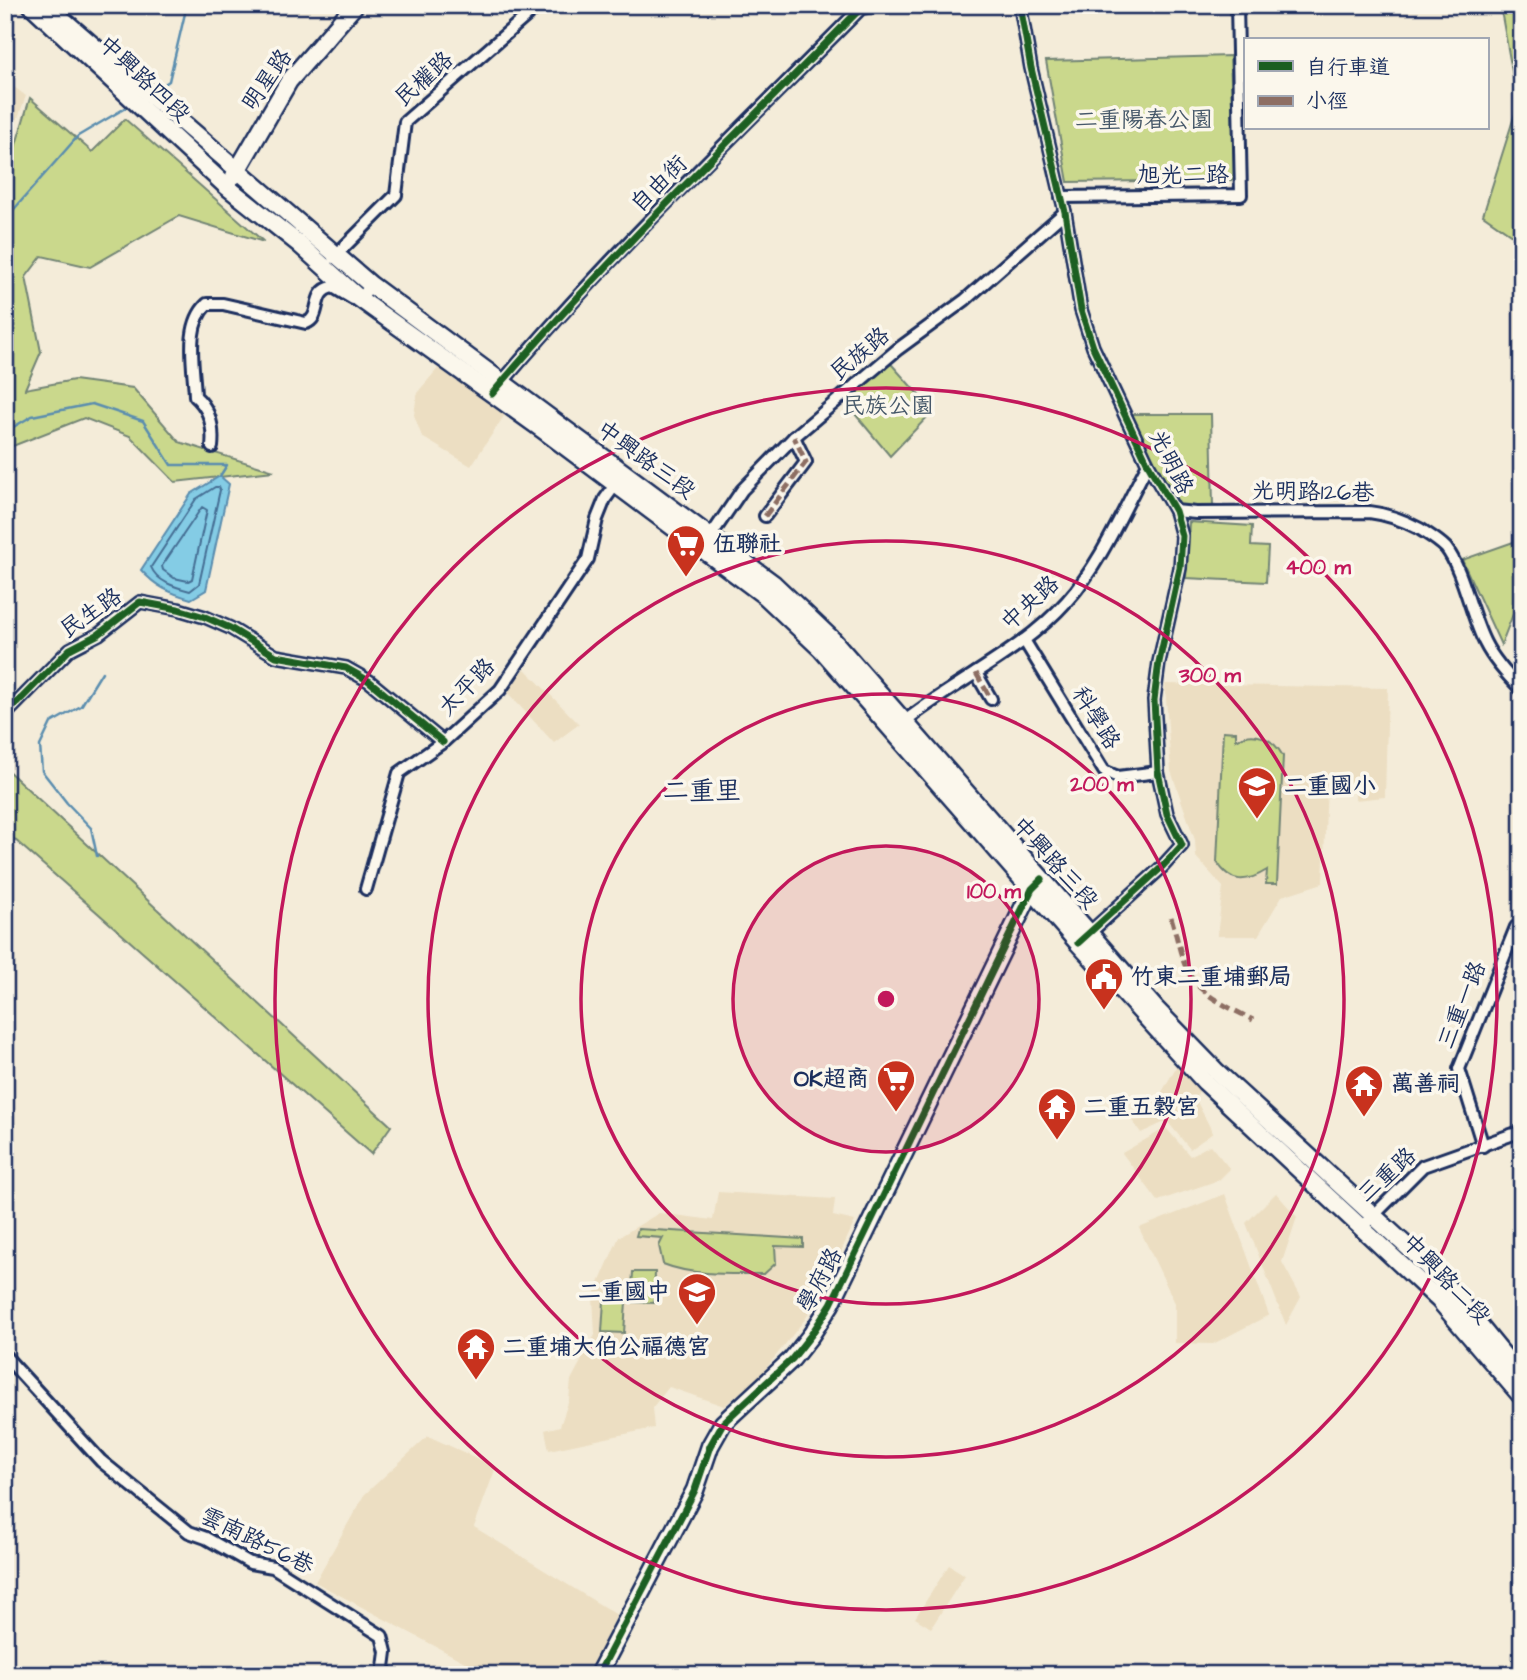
<svg xmlns="http://www.w3.org/2000/svg" width="1527" height="1680" font-family="'Architects Daughter','LXGW WenKai TC',sans-serif">
  <style>
    .built { fill: #ecdec2 }
    .green { fill: #cad88c; stroke: #728475; stroke-width: 2 }
    .water { fill: #84cce5; stroke: #5a8daf; stroke-width: 2 }
    .lines { fill: none; stroke-linecap: round; stroke-linejoin: round }
    .shore { stroke: #456e94; stroke-width: 2 }
    .stream { stroke: #5a8daf; stroke-width: 2.5 }
    .street-casing { stroke: #1b2f5e; stroke-width: 16 }
    .secondary-casing { stroke: #1b2f5e; stroke-width: 21 }
    .street { stroke: #fbf7ec; stroke-width: 10 }
    .secondary { stroke: #fbf7ec; stroke-width: 16 }
    .quiet { stroke: #8d6e63; stroke-width: 5; stroke-dasharray: 10 5; stroke-linecap: butt }
    .cycleway-casing { stroke: #fbf7ec; stroke-width: 11 }
    .cycleway { stroke: #1b5e20; stroke-width: 7 }
    .ring { fill: none; stroke: #c2185b; stroke-width: 3.5 }
    .labels { text-anchor: middle; dominant-baseline: central; stroke-width: 7; stroke-linejoin: round; paint-order: stroke }
    .street-label { font-size: 23px; fill: #1b2f5e; stroke: #fbf7ec }
    .park-label { font-size: 23px; fill: #47596a; stroke: #fbf7ec }
    .poi-label { font-size: 23px; font-weight: bold; fill: #1b2f5e; stroke: #fbf7ec; text-anchor: start }
    .quarter-label { font-size: 26px; fill: #1b2f5e; stroke: #fbf7ec }
    .centre { fill: #c2185b; stroke: #fbf7ec; stroke-width: 3.5 }
    .ring-label { font-size: 21px; text-anchor: middle; font-weight: bold; fill: #c2185b; stroke: #fbf7ec; stroke-width: 7; stroke-linejoin: round; paint-order: stroke }
  </style>
  <rect width="100%" height="100%" fill="#f4ecd9"/>
  <filter id="ink" filterUnits="userSpaceOnUse"><feTurbulence type="fractalNoise" baseFrequency=".0143" numOctaves="2"/><feDisplacementMap in="SourceGraphic" scale="14" xChannelSelector="R" yChannelSelector="G"/><feConvolveMatrix kernelMatrix="1 2 1 2 8 2 1 2 1" color-interpolation-filters="sRGB"/></filter>
  <g filter="url(#ink)">
    <g class="built">
      <polygon points="5,80 26,96 5,153"/>
      <polygon points="440,366 506,413 471,466 422,437 414,415 417,393"/>
      <polygon points="525,669 579,724 554,743 506,691"/>
      <polygon points="1165,684 1388,688 1385,797 1355,800 1355,784 1327,784 1323,883 1282,896 1258,936 1217,936 1223,887 1196,857 1195,840 1171,771"/>
      <polygon points="1179,1062 1202,1086 1195,1098 1213,1133 1190,1149 1167,1121 1141,1133 1131,1119 1154,1106"/>
      <polygon points="1166,1128 1190,1156 1210,1145 1230,1169 1219,1180 1158,1201 1122,1153"/>
      <polygon points="718,1192 835,1199 833,1216 855,1221 833,1269 806,1318 759,1377 724,1406 669,1387 652,1408 654,1428 549,1450 545,1430 560,1426 569,1400 571,1380 595,1335 593,1297 619,1237 659,1213 713,1220"/>
      <polygon points="1276,1193 1297,1217 1282,1262 1301,1297 1286,1325 1246,1223"/>
      <polygon points="1225,1194 1269,1315 1213,1344 1175,1343 1175,1303 1139,1228"/>
      <polygon points="428,1436 496,1467 474,1527 617,1615 588,1675 489,1675 315,1582 364,1495"/>
      <polygon points="949,1565 965,1575 931,1628 915,1618"/>
    </g>
    <g class="green">
      <polygon points="1500,5 1522,5 1522,242 1483,215 1518,104"/>
      <polygon points="1230,56 1235,180 1068,182 1046,61"/>
      <polygon points="30,98 92,152 125,119 264,242 179,216 90,267 42,256 26,277 41,352 25,389 74,380 133,388 179,442 274,471 175,482 130,436 84,418 5,449 5,181"/>
      <polygon points="885,357 933,411 890,456 840,396"/>
      <polygon points="1130,414 1211,414 1213,507 1180,505 1151,458"/>
      <polygon points="1189,522 1252,526 1251,546 1268,547 1266,582 1186,578"/>
      <polygon points="1522,539 1522,591 1501,645 1462,560"/>
      <path d="M1223 731 1236 732V740C1254 729 1273 738 1283 756L1277 884H1266L1267 870C1246 883 1231 884 1217 862Z"/>
      <polygon points="5,768 391,1126 371,1154 5,831"/>
      <path d="M638 1229 803 1239V1247L775 1246 776 1263 764 1274C732 1274 693 1276 663 1264L659 1246 663 1238 636 1236Z"/>
      <polygon points="633,1272 655,1272 654,1303 631,1302"/>
      <polygon points="604,1301 626,1302 624,1333 602,1332"/>
    </g>
    <path class="water" d="M220 476 229 484 206 590 191 599C170 593 156 587 141 570L191 494Z"/>
    <g class="lines">
      <g class="shore">
        <path d="M215 487H219L220 490 199 584 190 591C175 587 157 582 151 567L196 499Z"/>
        <polygon points="202,507 207,510 192,579 188,581 174,578 163,570 162,566"/>
      </g>
      <g class="stream">
        <polyline points="156,90 169,81 186,9 180,5"/>
        <polyline points="5,231 9,215 78,136 127,107"/>
        <polyline points="5,432 32,416 92,404 143,421 171,465 227,465 220,476"/>
        <polyline points="97,856 91,828 67,803 42,771 40,746 51,723 81,706 102,672"/>
      </g>
      <g class="street-casing">
        <g id="street">
          <polyline points="1020,5 1031,68 1065,212 1081,310 1093,347 1148,464 1175,511 1182,536 1180,568 1159,662 1154,700 1158,772 1167,814 1182,845 1162,867 1085,937"/>
          <polyline points="1061,197 1241,195 1237,5"/>
          <polyline points="333,258 396,195 405,122 539,5"/>
          <path d="M498 387C611 253 738 132 861 8L879 5"/>
          <path d="M212 447C214 427 210 409 195 396 194 366 184 326 207 304H223L306 323C323 317 310 291 333 287L353 299H360L371 285"/>
          <path d="M1175 511 1196 513 1369 512C1388 514 1403 520 1420 529 1429 535 1438 540 1446 548 1463 570 1471 616 1485 643 1494 661 1508 676 1522 690"/>
          <polyline points="765,516 806,462 794,437"/>
          <polyline points="708,540 742,490 794,437 898,349 965,300 1065,212"/>
          <polyline points="1024,640 1104,771 1118,777 1158,772"/>
          <polyline points="976,673 991,699"/>
          <polyline points="5,715 70,649 99,634 140,602 178,609 205,617 230,628 276,656 346,668 369,681 443,742"/>
          <path d="M900 725C953 682 1021 653 1067 601 1102 562 1123 510 1148 464"/>
          <polyline points="366,889 399,773 443,742 500,690 588,559 597,519 605,499 618,481"/>
          <polyline points="1483,1146 1459,1069 1516,927 1522,925"/>
          <polyline points="1362,1227 1423,1166 1522,1131"/>
          <polyline points="5,1356 101,1461 189,1532 206,1538 250,1563 273,1567 382,1636 386,1652 383,1675"/>
        </g>
      </g>
      <g class="secondary-casing">
        <g id="secondary">
          <polyline points="31,5 226,186 299,244 360,299 543,430 765,596 822,650 1078,943 1205,1082 1439,1300 1522,1397"/>
          <polyline points="46,5 371,285 774,584 832,639 1155,1008 1217,1072 1413,1252 1451,1291 1522,1378"/>
          <polyline points="234,176 289,81 355,5"/>
          <polyline points="598,1675 695,1490 710,1446 723,1423 792,1359 811,1335 831,1304 1032,889 1038,883"/>
        </g>
      </g>
      <use href="#street" class="street"/>
      <use href="#secondary" class="secondary"/>
      <g class="quiet">
        <polyline points="765,516 806,462 794,437"/>
        <polyline points="976,673 991,699"/>
        <path d="M1171 917C1176 933 1179 950 1185 965 1195 994 1229 1007 1253 1020"/>
      </g>
      <g class="cycleway-casing">
        <g id="cycleway">
          <polyline points="1020,5 1031,68 1065,212 1081,310 1093,347 1148,464 1175,511 1182,536 1180,568 1159,662 1154,700 1158,772 1167,814 1182,845 1162,867 1078,943"/>
          <path d="M492 394C607 258 736 135 861 8L879 5"/>
          <polyline points="5,715 70,649 99,634 140,602 178,609 205,617 230,628 276,656 346,668 369,681 443,742"/>
          <polyline points="598,1675 695,1490 710,1446 723,1423 792,1359 811,1335 831,1304 1032,889 1042,879"/>
        </g>
      </g>
      <use href="#cycleway" class="cycleway"/>
    </g>
  </g>
  <circle cx="886" cy="999" r="153" fill="#c2185b" fill-opacity=".12"/>
  <g class="ring">
    <circle cx="886" cy="999" r="153"/>
    <circle cx="886" cy="999" r="305"/>
    <circle cx="886" cy="999" r="458"/>
    <circle cx="886" cy="999" r="611"/>
  </g>
  <defs>
    <g id="supermarket-pin" transform="scale(2.0125)"><path d="M0 17L-7.5 6A9.5 9.5 0 1 1 7.5 6Z" fill="#c8321e" stroke="#fbf7ec"/><path d="M-6-5.5h2.5l.6 2H6L4.5 2H-2.5L-4.4-4H-6ZM-1.5 3.2a1.3 1.3 0 1 0 .1 0ZM3 3.2a1.3 1.3 0 1 0 .1 0Z" fill="#fff"/></g>
    <g id="school-pin" transform="scale(2.0125)"><path d="M0 17L-7.5 6A9.5 9.5 0 1 1 7.5 6Z" fill="#c8321e" stroke="#fbf7ec"/><path d="M0-5L7-2L0 1L-7-2ZM-4 1L0 2.5L4 1V4Q0 6-4 4Z" fill="#fff"/></g>
    <g id="civic-pin" transform="scale(2.0125)"><path d="M0 17L-7.5 6A9.5 9.5 0 1 1 7.5 6Z" fill="#c8321e" stroke="#fbf7ec"/><path d="M-.6-6.5H3V-4.5H.6V-3L4-1V1h2V6H-6V1h2V-1L-.6-3ZM-1.2 2.5V6h2.4V2.5Z" fill="#fff"/></g>
    <g id="temple-pin" transform="scale(2.0125)"><path d="M0 17L-7.5 6A9.5 9.5 0 1 1 7.5 6Z" fill="#c8321e" stroke="#fbf7ec"/><path d="M0-6L5-2H3V0L6.5 2.5H4V6H1.5V3h-3V6H-4V2.5H-6.5L-3 0V-2H-5Z" fill="#fff"/></g>
  </defs>
  <g fill-rule="evenodd">
    <use href="#supermarket-pin" x="686" y="544"/>
    <use href="#school-pin" x="1257" y="786"/>
    <use href="#civic-pin" x="1104" y="977"/>
    <use href="#supermarket-pin" x="896" y="1079"/>
    <use href="#temple-pin" x="1364" y="1084"/>
    <use href="#temple-pin" x="1057" y="1107"/>
    <use href="#school-pin" x="697" y="1292"/>
    <use href="#temple-pin" x="476" y="1347"/>
  </g>
  <g class="labels">
    <g class="street-label">
      <text transform="translate(144 79) rotate(43)">中興路四段</text>
      <text transform="translate(424 79) rotate(-42)">民權路</text>
      <text transform="translate(267 80) rotate(-55)">明星路</text>
      <text x="1183" y="175">旭光二路</text>
      <text transform="translate(659 184) rotate(-45)">自由街</text>
      <text transform="translate(860 354) rotate(-40)">民族路</text>
      <text transform="translate(646 460) rotate(36)">中興路三段</text>
      <text transform="translate(1171 462) rotate(63)">光明路</text>
      <text transform="translate(1313 492) rotate(1)">光明路126巷</text>
      <text transform="translate(1030 603) rotate(-42)">中央路</text>
      <text transform="translate(91 613) rotate(-35)">民生路</text>
      <text transform="translate(467 687) rotate(-46)">太平路</text>
      <text transform="translate(1096 718) rotate(58)">科學路</text>
      <text transform="translate(1055 863) rotate(48)">中興路三段</text>
      <text transform="translate(1462 1005) rotate(-68)">三重一路</text>
      <text transform="translate(1387 1175) rotate(-42)">三重路</text>
      <text transform="translate(1446 1279) rotate(46)">中興路二段</text>
      <text transform="translate(820 1280) rotate(-62)">學府路</text>
      <text transform="translate(257 1541) rotate(26)">雲南路56巷</text>
    </g>
    <g class="park-label">
      <text x="1144" y="120">二重陽春公園</text>
      <text x="888" y="406">民族公園</text>
    </g>
    <g class="poi-label">
      <text x="713" y="544">伍聯社</text>
      <text x="1284" y="786">二重國小</text>
      <text x="1131" y="977">竹東二重埔郵局</text>
      <text x="869" y="1079" text-anchor="end">OK超商</text>
      <text x="1391" y="1084">萬善祠</text>
      <text x="1084" y="1107">二重五穀宮</text>
      <text x="670" y="1292" text-anchor="end">二重國中</text>
      <text x="503" y="1347">二重埔大伯公福德宮</text>
    </g>
    <g class="quarter-label">
      <text x="702" y="791">二重里</text>
    </g>
  </g>
  <circle cx="886" cy="999" r="10" class="centre"/>
  <g class="ring-label">
    <text x="1318" y="574">400 m</text>
    <text x="1210" y="682">300 m</text>
    <text x="1102" y="791">200 m</text>
    <text x="994" y="898">100 m</text>
  </g>
  <rect width="1527" height="1680" fill="none" stroke="#fbf7ec" stroke-width="28"/>
  <rect x="14" y="14" width="1499" height="1652" fill="none" stroke="#1b2f5e" stroke-width="2.5" filter="url(#ink)"/>
  <rect x="1244" y="38" width="245" height="91" fill="#fbf7ec" stroke="#a1a7b3" stroke-width="2"/>
  <rect x="1258" y="61" width="35" height="10" fill="#1b5e20" stroke="#a1a7b3" stroke-width="2"/>
  <text x="1306" y="74" font-size="21" fill="#1b2f5e">自行車道</text>
  <rect x="1258" y="96" width="35" height="10" fill="#8d6e63" stroke="#a1a7b3" stroke-width="2"/>
  <text x="1306" y="108" font-size="21" fill="#1b2f5e">小徑</text>
</svg>
